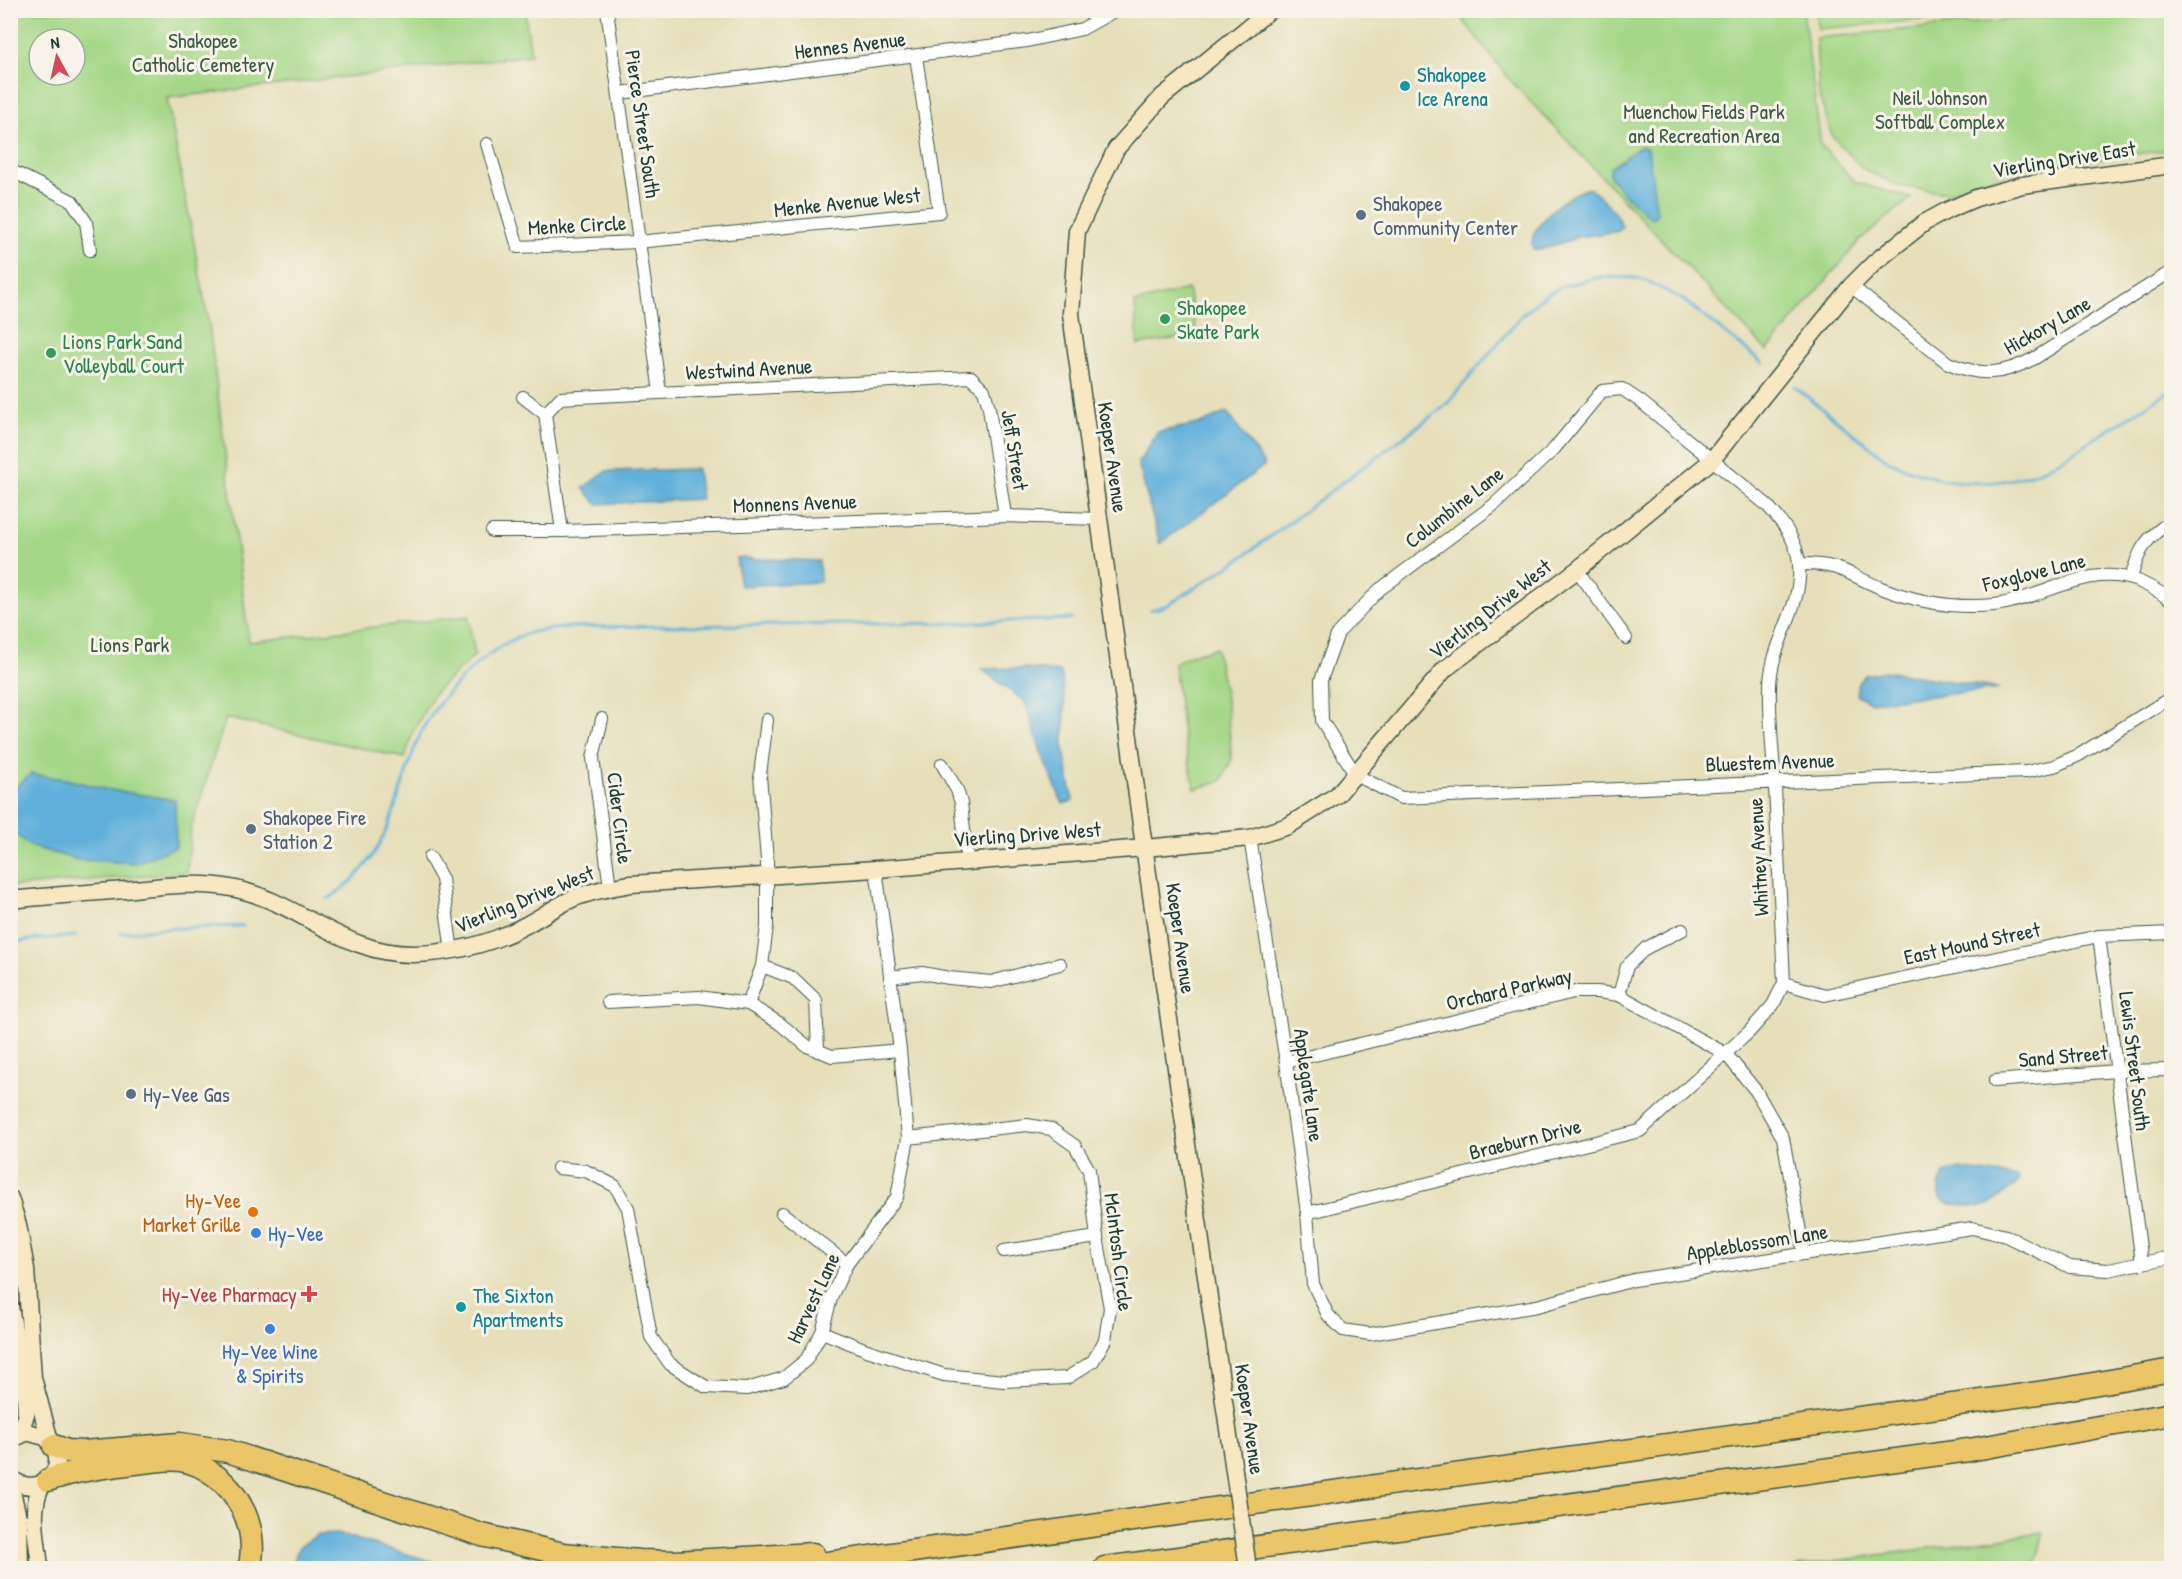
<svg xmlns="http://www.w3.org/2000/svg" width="2182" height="1579" font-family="'Patrick Hand',sans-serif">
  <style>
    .green { fill: #a4d787; stroke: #628a5e; stroke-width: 1.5; fill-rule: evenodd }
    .water { fill: #60b0db; stroke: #407688; stroke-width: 1.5 }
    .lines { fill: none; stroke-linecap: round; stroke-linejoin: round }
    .stream { stroke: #60b0db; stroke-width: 3 }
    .street-casing { stroke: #3d5548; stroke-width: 14 }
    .secondary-casing { stroke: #3d5548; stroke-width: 19 }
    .highway-casing { stroke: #3d5548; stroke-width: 25 }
    .street { stroke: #fff; stroke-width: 12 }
    .secondary { stroke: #f7e8c3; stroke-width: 16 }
    .highway { stroke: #ebc669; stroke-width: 22 }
    .secondary-bridge-casing { stroke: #3d5548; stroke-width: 19; stroke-linecap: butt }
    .secondary-bridge { stroke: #f7e8c3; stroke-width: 16 }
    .culture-dot { fill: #0f9aa8; stroke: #f7f3e8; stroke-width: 2 }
    .service-dot { fill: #5c6f8a; stroke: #f7f3e8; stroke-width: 2 }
    .leisure-dot { fill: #2e9e5b; stroke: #f7f3e8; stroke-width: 2 }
    .food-dot { fill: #e8710a; stroke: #f7f3e8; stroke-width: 2 }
    .shop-dot { fill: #3f7fe0; stroke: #f7f3e8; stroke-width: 2 }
    .health-dot { fill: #e0444e; stroke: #f7f3e8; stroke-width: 2 }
    .labels { text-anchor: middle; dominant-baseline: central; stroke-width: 6; stroke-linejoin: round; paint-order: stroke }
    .park-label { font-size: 21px; fill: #3a5c45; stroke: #f7f3e8 }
    .street-label { font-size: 21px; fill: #1f3d34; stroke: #f7f3e8 }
    .culture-label { font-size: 21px; fill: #0d838f; stroke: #f7f3e8; text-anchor: start }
    .service-label { font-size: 21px; fill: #4e5e75; stroke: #f7f3e8; text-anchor: start }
    .leisure-label { font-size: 21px; fill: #27864d; stroke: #f7f3e8; text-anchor: start }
    .food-label { font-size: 21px; fill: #c56008; stroke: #f7f3e8; text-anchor: end }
    .shop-label { font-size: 21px; fill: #366cbe; stroke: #f7f3e8; text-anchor: start }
    .health-label { font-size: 21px; fill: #be3a42; stroke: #f7f3e8; text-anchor: end }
  </style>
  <rect width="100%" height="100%" fill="#f7f3e8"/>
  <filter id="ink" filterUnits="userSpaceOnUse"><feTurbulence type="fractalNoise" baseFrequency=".0167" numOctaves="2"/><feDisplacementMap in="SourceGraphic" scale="12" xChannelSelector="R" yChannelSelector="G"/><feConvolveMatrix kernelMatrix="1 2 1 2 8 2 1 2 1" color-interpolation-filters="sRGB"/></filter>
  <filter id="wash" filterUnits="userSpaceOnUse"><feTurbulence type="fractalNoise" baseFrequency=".008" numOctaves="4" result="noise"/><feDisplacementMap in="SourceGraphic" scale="24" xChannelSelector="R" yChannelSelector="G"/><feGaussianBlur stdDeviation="1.35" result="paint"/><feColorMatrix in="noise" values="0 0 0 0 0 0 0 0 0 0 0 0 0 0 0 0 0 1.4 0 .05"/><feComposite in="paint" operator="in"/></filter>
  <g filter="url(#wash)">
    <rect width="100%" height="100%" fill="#e6dfba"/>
    <g class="green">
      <path d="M11 11H525L531 55 167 98 209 325 249 642 468 616 475 655 435 692 413 732 405 758 226 718 191 828 187 872 11 887ZM39 39H75V75H39Z"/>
      <polygon points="1456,11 1803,11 1821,145 1855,182 1911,198 1860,240 1767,351 1509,79"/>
      <polygon points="1815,11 1815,10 2025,11 1818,29"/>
      <polygon points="2105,11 2171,11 2171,149 2031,169 1988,179 1948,193 1899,186 1863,169 1832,136 1819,96 1816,38"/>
      <polygon points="1188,289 1197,335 1138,345 1135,303"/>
      <polygon points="1216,648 1226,699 1232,759 1221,781 1195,789 1183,735 1174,663 1190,655"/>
      <polygon points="2044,1532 2035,1568 1795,1568 1795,1567"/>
    </g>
    <g class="water">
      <polygon points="1641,146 1648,149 1657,214 1652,218 1650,217 1622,192 1610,177 1610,168"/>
      <path d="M1589 188C1603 198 1615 210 1622 226L1619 231 1579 237 1540 250 1533 249C1525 227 1570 191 1589 188Z"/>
      <polygon points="1227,412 1265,465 1160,544 1138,463 1158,432 1203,423"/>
      <polygon points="697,469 701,499 597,504 583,488 606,471"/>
      <polygon points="736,558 819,561 820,582 740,586"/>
      <polygon points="1023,668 1061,672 1065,702 1064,750 1073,801 1063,804 1041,752 1025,702 981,669"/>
      <polygon points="1885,671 2000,689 1870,702 1857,695 1858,682 1865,675"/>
      <polygon points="31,774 65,779 105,789 175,800 176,847 136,863 78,860 30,846 11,831 10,792"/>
      <path d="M1959 1169 2018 1177 2019 1181C2014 1187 1993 1204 1985 1206 1981 1207 1975 1206 1971 1206 1948 1206 1929 1202 1944 1174Z"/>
      <polygon points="338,1534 435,1562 434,1568 292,1568 298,1548 317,1535"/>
    </g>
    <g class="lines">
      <g class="stream">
        <path d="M1795 387 1887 460C1937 485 1994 492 2046 468 2063 460 2078 449 2094 439 2120 423 2146 406 2172 390"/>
        <polyline points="1151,610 1168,605 1240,559 1445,406 1522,315 1546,295 1563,286 1600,277 1634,278 1647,281 1682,299 1763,363"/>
        <path d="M328 899C389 860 393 806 416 744 430 706 477 657 514 639 531 630 553 629 572 627L958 623 1072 619"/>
        <polyline points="120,933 156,929 243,926"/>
        <polyline points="10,944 28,940 76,936"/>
      </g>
    </g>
  </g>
  <g filter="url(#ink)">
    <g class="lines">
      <g class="street-casing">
        <g id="street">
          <polyline points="607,10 660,393"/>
          <polyline points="620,93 1027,41 1082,29 1116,10"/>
          <polyline points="487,144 518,247 638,242 939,212 916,56"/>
          <polyline points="10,170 72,201 86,222 90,250"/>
          <path d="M1851 286 1948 363C1981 377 2003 375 2035 358L2172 271"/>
          <polyline points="523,397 545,414 560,398 971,377 984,390 989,408 1005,516"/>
          <polyline points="545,414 562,531"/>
          <polyline points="492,531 562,531 1005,516 1099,519"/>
          <path d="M1799 564C1840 563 1847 574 1881 588 1917 602 1955 609 1994 605 2044 599 2089 561 2140 582 2151 587 2163 593 2172 602"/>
          <polyline points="1577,570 1626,638"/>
          <path d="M2131 578C2139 549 2146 537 2172 521"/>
          <polyline points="602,719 593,758 610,888"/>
          <polyline points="942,764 957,790 961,803 967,860"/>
          <polyline points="1250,838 1286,1062 1307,1213 1313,1284 1328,1315 1343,1330 1370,1334 1537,1306 1634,1280 1972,1228 2006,1236 2070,1267 2108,1270 2172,1257"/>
          <polyline points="430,857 442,879 452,952"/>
          <polyline points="2099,936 2142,1263"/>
          <polyline points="762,966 793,978 816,1000 818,1051"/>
          <polyline points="890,977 922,973 949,978 991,982 1060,964"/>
          <polyline points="1784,983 1825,995 2099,936 2172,933"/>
          <polyline points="1619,995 1627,966 1646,948 1682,930"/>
          <polyline points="608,1002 699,997 748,1004 779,1023 807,1046 832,1056 900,1050"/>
          <polyline points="748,1004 762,966 767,926 767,860 760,775 767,720"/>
          <polyline points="1286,1062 1574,992 1597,992 1619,995 1726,1054 1756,1091 1783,1138 1804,1254"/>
          <polyline points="1995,1081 2116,1071 2172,1070"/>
          <polyline points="558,1168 586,1171 615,1186 628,1208 651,1337 670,1364 706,1387 747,1389 784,1378 806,1360 822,1332 832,1295 847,1264 897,1197 908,1138 900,1050 876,869"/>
          <polyline points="782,1213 847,1264"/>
          <path d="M1307 1213 1640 1131 1749 1032 1773 1005 1784 983C1781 918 1778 853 1775 787 1773 754 1769 720 1770 687 1770 643 1803 608 1799 564 1797 540 1783 523 1767 505L1640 401 1622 389 1602 391 1554 449 1495 504 1379 590 1338 633 1321 680 1322 721 1356 775 1401 798 2026 772 2054 766 2079 755 2172 697"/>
          <polyline points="1004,1251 1097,1237"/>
          <polyline points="822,1332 867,1350 944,1375 1004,1381 1067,1378 1093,1361 1105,1340 1110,1308 1097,1237 1089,1170 1075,1146 1051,1129 1027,1125 908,1138"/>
        </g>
      </g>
      <g class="secondary-casing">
        <g id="secondary">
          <path d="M10 900C48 896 86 893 124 890 161 886 199 881 236 889 300 903 344 955 414 954 453 953 488 945 522 927 540 918 556 906 574 898 592 891 612 887 631 884L876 869 1145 848 1250 838 1288 826 1337 795 1445 669 1577 570 1711 461 1851 286 1875 262 1924 223 1948 210 1976 198 2022 185 2172 165"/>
          <polyline points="10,1198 18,1225 26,1269 33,1378 50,1441"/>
          <polyline points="10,1306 25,1395 26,1414 22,1427 15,1437"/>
          <polyline points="1234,1471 1142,832 1071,314 1077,231 1116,149 1162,97 1270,10"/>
          <path d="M10 1477C39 1504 77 1463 45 1437L27 1432 13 1439"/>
          <polyline points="10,1483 19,1521 20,1568"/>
          <path d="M40 1568C38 1541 28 1508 43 1483"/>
        </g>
      </g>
      <g class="highway-casing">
        <g id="highway">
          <polyline points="54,1446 67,1451 83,1452 180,1444 228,1451 482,1535 563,1554 639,1561 675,1562 813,1554"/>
          <path d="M48 1480C79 1469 110 1466 143 1462 155 1461 169 1458 180 1460 206 1464 229 1483 241 1506 251 1523 255 1549 249 1568"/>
          <polyline points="792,1568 2059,1390 2172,1370"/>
          <polyline points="1105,1568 1969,1450 2172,1414"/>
        </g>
      </g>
      <use href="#street" class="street"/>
      <use href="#secondary" class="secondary"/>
      <use href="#highway" class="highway"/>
      <g class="secondary-bridge-casing">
        <polyline id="secondary-bridge" points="1234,1471 1248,1568"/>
      </g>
      <use href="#secondary-bridge" class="secondary-bridge"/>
    </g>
  </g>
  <g class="culture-dot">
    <circle cx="1405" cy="86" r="6"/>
    <circle cx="461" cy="1307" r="6"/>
  </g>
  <g class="service-dot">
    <circle cx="1361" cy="215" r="6"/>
    <circle cx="251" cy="829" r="6"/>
    <circle cx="131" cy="1094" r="6"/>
  </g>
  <g class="leisure-dot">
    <circle cx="1165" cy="319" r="6"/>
    <circle cx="51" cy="353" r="6"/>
  </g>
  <circle class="food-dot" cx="253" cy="1212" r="6"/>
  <g class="shop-dot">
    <circle cx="256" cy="1233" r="6"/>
    <circle cx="270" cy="1329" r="6"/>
  </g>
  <path class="health-dot" d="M306 1285h6v6h6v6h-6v6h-6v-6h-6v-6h6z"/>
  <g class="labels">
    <g class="park-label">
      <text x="203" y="40">Shakopee<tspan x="203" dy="24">Catholic Cemetery</tspan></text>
      <text x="1940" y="97">Neil Johnson<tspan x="1940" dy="24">Softball Complex</tspan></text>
      <text x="1704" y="111">Muenchow Fields Park<tspan x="1704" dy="24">and Recreation Area</tspan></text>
      <text x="130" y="644">Lions Park</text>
    </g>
    <g class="street-label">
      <text transform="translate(850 45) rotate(-7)">Hennes Avenue</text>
      <text transform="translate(643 124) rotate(82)">Pierce Street South</text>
      <text transform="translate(2064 159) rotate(-9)">Vierling Drive East</text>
      <text transform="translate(847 202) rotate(-6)">Menke Avenue West</text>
      <text transform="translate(577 225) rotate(-3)">Menke Circle</text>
      <text transform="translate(2047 325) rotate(-30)">Hickory Lane</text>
      <text transform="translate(749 369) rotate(-3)">Westwind Avenue</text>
      <text transform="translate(1015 450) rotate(81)">Jeff Street</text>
      <text transform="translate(1113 457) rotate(82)">Koeper Avenue</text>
      <text transform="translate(795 503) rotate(-2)">Monnens Avenue</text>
      <text transform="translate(1454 507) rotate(-38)">Columbine Lane</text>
      <text transform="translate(2034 572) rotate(-14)">Foxglove Lane</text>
      <text transform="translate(1490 609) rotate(-38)">Vierling Drive West</text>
      <text transform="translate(1770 762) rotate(-2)">Bluestem Avenue</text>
      <text transform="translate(620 818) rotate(83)">Cider Circle</text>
      <text transform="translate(1027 834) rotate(-4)">Vierling Drive West</text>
      <text transform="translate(1758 857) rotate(-93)">Whitney Avenue</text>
      <text transform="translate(524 899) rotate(-22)">Vierling Drive West</text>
      <text transform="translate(1181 938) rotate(82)">Koeper Avenue</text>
      <text transform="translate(1972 943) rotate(-12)">East Mound Street</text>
      <text transform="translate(1509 989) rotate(-13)">Orchard Parkway</text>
      <text transform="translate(2063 1056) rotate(-5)">Sand Street</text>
      <text transform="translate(2135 1061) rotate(83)">Lewis Street South</text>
      <text transform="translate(1309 1085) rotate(82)">Applegate Lane</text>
      <text transform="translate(1525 1139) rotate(-14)">Braeburn Drive</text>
      <text transform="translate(1757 1242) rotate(-9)">Appleblossom Lane</text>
      <text transform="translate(1119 1252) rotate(83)">McIntosh Circle</text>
      <text transform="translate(813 1298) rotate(-65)">Harvest Lane</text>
      <text transform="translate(1250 1419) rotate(82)">Koeper Avenue</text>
    </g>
    <g class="culture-label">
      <text x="1417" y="74">Shakopee<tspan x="1417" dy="24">Ice Arena</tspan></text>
      <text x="473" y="1295">The Sixton<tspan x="473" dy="24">Apartments</tspan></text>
    </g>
    <g class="service-label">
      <text x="1373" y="203">Shakopee<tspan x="1373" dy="24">Community Center</tspan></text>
      <text x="263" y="817">Shakopee Fire<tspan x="263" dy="24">Station 2</tspan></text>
      <text x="143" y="1094">Hy-Vee Gas</text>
    </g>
    <g class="leisure-label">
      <text x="1177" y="307">Shakopee<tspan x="1177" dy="24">Skate Park</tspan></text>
      <text x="63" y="341">Lions Park Sand<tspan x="63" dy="24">Volleyball Court</tspan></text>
    </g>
    <g class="food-label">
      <text x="241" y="1200">Hy-Vee<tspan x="241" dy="24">Market Grille</tspan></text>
    </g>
    <g class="shop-label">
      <text x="268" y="1233">Hy-Vee</text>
      <text x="270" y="1351" text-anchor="middle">Hy-Vee Wine<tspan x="270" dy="24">&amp; Spirits</tspan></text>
    </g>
    <g class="health-label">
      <text x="297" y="1294">Hy-Vee Pharmacy</text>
    </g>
  </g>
  <rect width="2182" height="1579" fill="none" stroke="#f7f3e8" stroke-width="36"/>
  <g transform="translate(57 57) rotate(352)"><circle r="28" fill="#f7f3e8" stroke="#a1aaa0" stroke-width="1.5"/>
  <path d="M0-4.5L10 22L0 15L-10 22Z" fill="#d1495b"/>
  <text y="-9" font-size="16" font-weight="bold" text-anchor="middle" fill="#1f3d34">N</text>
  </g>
</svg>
